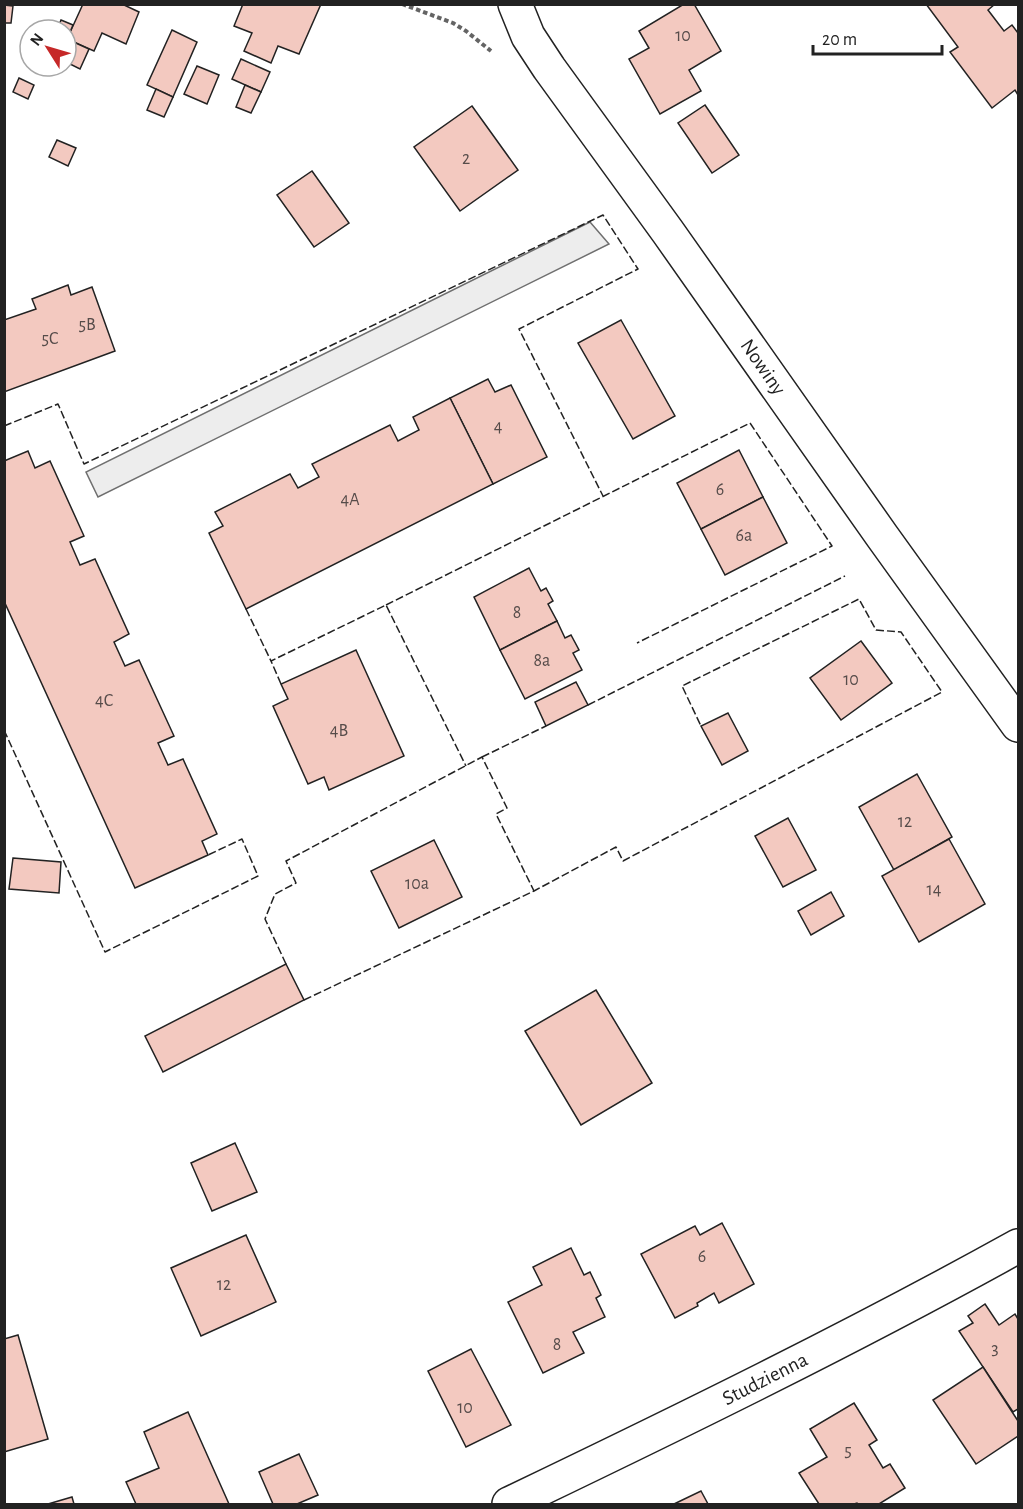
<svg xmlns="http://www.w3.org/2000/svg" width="1023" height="1509" font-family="'Alegreya Sans',sans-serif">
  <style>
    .parking { fill: #ededed; stroke: #6f6f6f; stroke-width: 1.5 }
    .building { fill: #f3c9c0; stroke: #222; stroke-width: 1.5 }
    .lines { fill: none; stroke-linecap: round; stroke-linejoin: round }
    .minor-casing { stroke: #222; stroke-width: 36 }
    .path { stroke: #646464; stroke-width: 4; stroke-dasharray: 4.5 3; stroke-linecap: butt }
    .minor { stroke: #fff; stroke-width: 33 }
    .fence { stroke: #222; stroke-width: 1.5; stroke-dasharray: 8 3; stroke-linecap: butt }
    .labels { text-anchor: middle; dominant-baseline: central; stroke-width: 4.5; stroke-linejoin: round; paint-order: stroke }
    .number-label { font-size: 18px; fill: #564c4a }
    .street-label { font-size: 21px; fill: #222; stroke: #fff }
  </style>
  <rect width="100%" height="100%" fill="#fff"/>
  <polygon class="parking" points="590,222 609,244 98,497 86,472"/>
  <g class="building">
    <polygon points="83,4 122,4 139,12 126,44 102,33 94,51 67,39"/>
    <polygon points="243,4 321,4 299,54 278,46 271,63 244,51 252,33 234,26"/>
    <polygon points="684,4 694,4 721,51 689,70 701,91 660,114 629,59 649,48 639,31"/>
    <polygon points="926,4 995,4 988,10 1004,31 1012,25 1018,33 1018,95 1015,90 992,108 950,52 958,47"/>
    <polygon points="4,5 13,6 11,23 4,23"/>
    <polygon points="61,20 73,25 67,39 89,49 80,69 66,62 66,30 57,30"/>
    <polygon points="172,30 197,42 173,97 147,85"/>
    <polygon points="241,59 270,72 261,92 232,79"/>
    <polygon points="197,66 219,75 207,104 184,94"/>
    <polygon points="19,78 34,85 28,99 13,92"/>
    <polygon points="245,85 261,92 251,113 236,107"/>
    <polygon points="156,89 173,97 164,117 147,110"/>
    <polygon points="705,105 739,155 712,173 678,123"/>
    <polygon points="472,106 518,170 460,211 414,147"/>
    <polygon points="57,140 76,148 68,166 49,157"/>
    <polygon points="312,171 349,223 314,247 277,195"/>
    <polygon points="68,285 71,295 92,287 115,351 4,392 4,320 36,309 32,299"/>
    <polygon points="621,320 675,416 633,439 578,343"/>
    <polygon points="488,379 495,392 511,385 547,457 493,484 450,398"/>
    <polygon points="450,398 493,484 246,609 209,533 223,526 215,512 290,474 298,488 319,477 312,464 390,425 398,441 419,430 413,417"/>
    <polygon points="739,450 763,497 701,529 677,483"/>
    <polygon points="28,451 35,468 50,461 84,536 70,542 80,565 95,559 129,634 114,642 125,666 139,660 174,736 158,743 168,765 183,759 217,834 202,841 208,855 135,888 4,601 4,461"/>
    <polygon points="763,497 787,543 725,575 701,529"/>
    <polygon points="529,568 541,591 546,588 553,601 548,604 557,621 500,650 474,597"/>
    <polygon points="557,621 565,638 571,635 579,650 573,653 582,670 525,699 500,650"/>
    <polygon points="861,641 892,683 841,720 810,678"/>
    <polygon points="356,650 404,756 329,790 324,777 308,784 273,706 288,699 281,684"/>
    <polygon points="576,682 588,705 546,726 535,702"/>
    <polygon points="728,713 748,751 722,765 701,726"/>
    <polygon points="917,774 952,837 894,870 859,807"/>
    <polygon points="788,818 816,870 783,887 755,836"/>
    <polygon points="949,839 985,904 919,942 882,876"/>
    <polygon points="434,840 462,897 399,928 371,871"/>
    <polygon points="13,858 61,862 59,893 9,889"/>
    <polygon points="831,892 844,916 811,935 798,911"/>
    <polygon points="286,964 304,1000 163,1072 145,1036"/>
    <polygon points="596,990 652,1083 581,1125 525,1031"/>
    <polygon points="235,1143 257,1192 212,1211 191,1163"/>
    <polygon points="722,1223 754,1284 719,1303 714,1293 697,1303 698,1306 675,1318 641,1254 695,1226 700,1235"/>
    <polygon points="246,1235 276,1302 201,1336 171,1268"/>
    <polygon points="571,1248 584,1275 590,1272 601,1295 596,1298 605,1317 573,1332 584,1353 543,1373 508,1302 542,1285 533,1267"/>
    <polygon points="985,1304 999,1325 1015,1314 1018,1319 1018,1409 1013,1412 959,1331 973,1323 968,1316"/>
    <polygon points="18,1335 48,1439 4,1452 4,1339"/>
    <polygon points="471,1349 511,1425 466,1447 428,1371"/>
    <polygon points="983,1367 1018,1421 1018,1436 976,1464 933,1400"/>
    <polygon points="854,1403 877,1440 869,1445 883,1468 890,1464 905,1488 879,1504 858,1504 857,1503 854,1504 819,1504 799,1473 827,1457 810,1429"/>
    <polygon points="188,1412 229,1504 136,1504 126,1482 159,1468 144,1432"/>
    <polygon points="299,1454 318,1495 297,1504 273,1504 259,1472"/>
    <polygon points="701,1491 708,1504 674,1504"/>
    <polygon points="72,1497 74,1504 48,1504"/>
  </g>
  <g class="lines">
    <g class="minor-casing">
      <g id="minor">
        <polyline points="515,4 528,36 549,68 668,232 882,536 1018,725"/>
        <path d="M509 1504C680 1422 852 1338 1018 1246"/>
      </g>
    </g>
    <polyline class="path" points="402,4 453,23 466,31 491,51"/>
    <use href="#minor" class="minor"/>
    <g class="fence">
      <polyline points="4,426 58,404 84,464 603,215 638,269 519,329 603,496"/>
      <polyline points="386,605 750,423 832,546 637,643"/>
      <polyline points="246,609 271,661"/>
      <polyline points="281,684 271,661 386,605 466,766"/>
      <polyline points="588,705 845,576"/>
      <polyline points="4,730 105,952 258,876 242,839 208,855"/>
      <polyline points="482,757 546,726"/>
      <polyline points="286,964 265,919 275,894 296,883 286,861 482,757 507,808 496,814 534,891"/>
      <polyline points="304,1000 534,891 616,847 623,861 942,692 901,632 876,630 859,599 682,686 701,726"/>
    </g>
  </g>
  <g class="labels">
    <g class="number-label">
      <text x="683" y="36">10</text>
      <text x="466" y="159">2</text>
      <text x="87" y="325">5B</text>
      <text x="50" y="339">5C</text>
      <text x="498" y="427">4</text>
      <text x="720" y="490">6</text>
      <text x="350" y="500">4A</text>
      <text x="744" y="536">6a</text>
      <text x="517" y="613">8</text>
      <text x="542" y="661">8a</text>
      <text x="851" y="680">10</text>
      <text x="104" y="701">4C</text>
      <text x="339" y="731">4B</text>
      <text x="905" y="822">12</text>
      <text x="417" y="884">10a</text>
      <text x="934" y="890">14</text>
      <text x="702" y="1257">6</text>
      <text x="224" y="1285">12</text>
      <text x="557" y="1345">8</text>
      <text x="995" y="1349">3</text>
      <text x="465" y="1408">10</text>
      <text x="848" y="1451">5</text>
    </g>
    <g class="street-label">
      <text transform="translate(763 367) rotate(55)">Nowiny</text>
      <text transform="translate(765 1379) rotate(-27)">Studzienna</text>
    </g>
  </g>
  <rect width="1023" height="1509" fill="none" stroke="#222222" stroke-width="12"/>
  <g transform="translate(48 48) rotate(307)"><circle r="28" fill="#ffffff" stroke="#a7a7a7" stroke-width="1.5"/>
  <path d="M0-4.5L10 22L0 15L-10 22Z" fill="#c62828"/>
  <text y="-9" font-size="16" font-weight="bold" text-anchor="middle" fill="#222222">N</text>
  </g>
  <path d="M813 45v9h129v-9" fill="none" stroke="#222222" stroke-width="3"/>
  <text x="822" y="45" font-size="18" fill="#222222" stroke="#ffffff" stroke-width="4.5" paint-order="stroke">20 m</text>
</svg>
